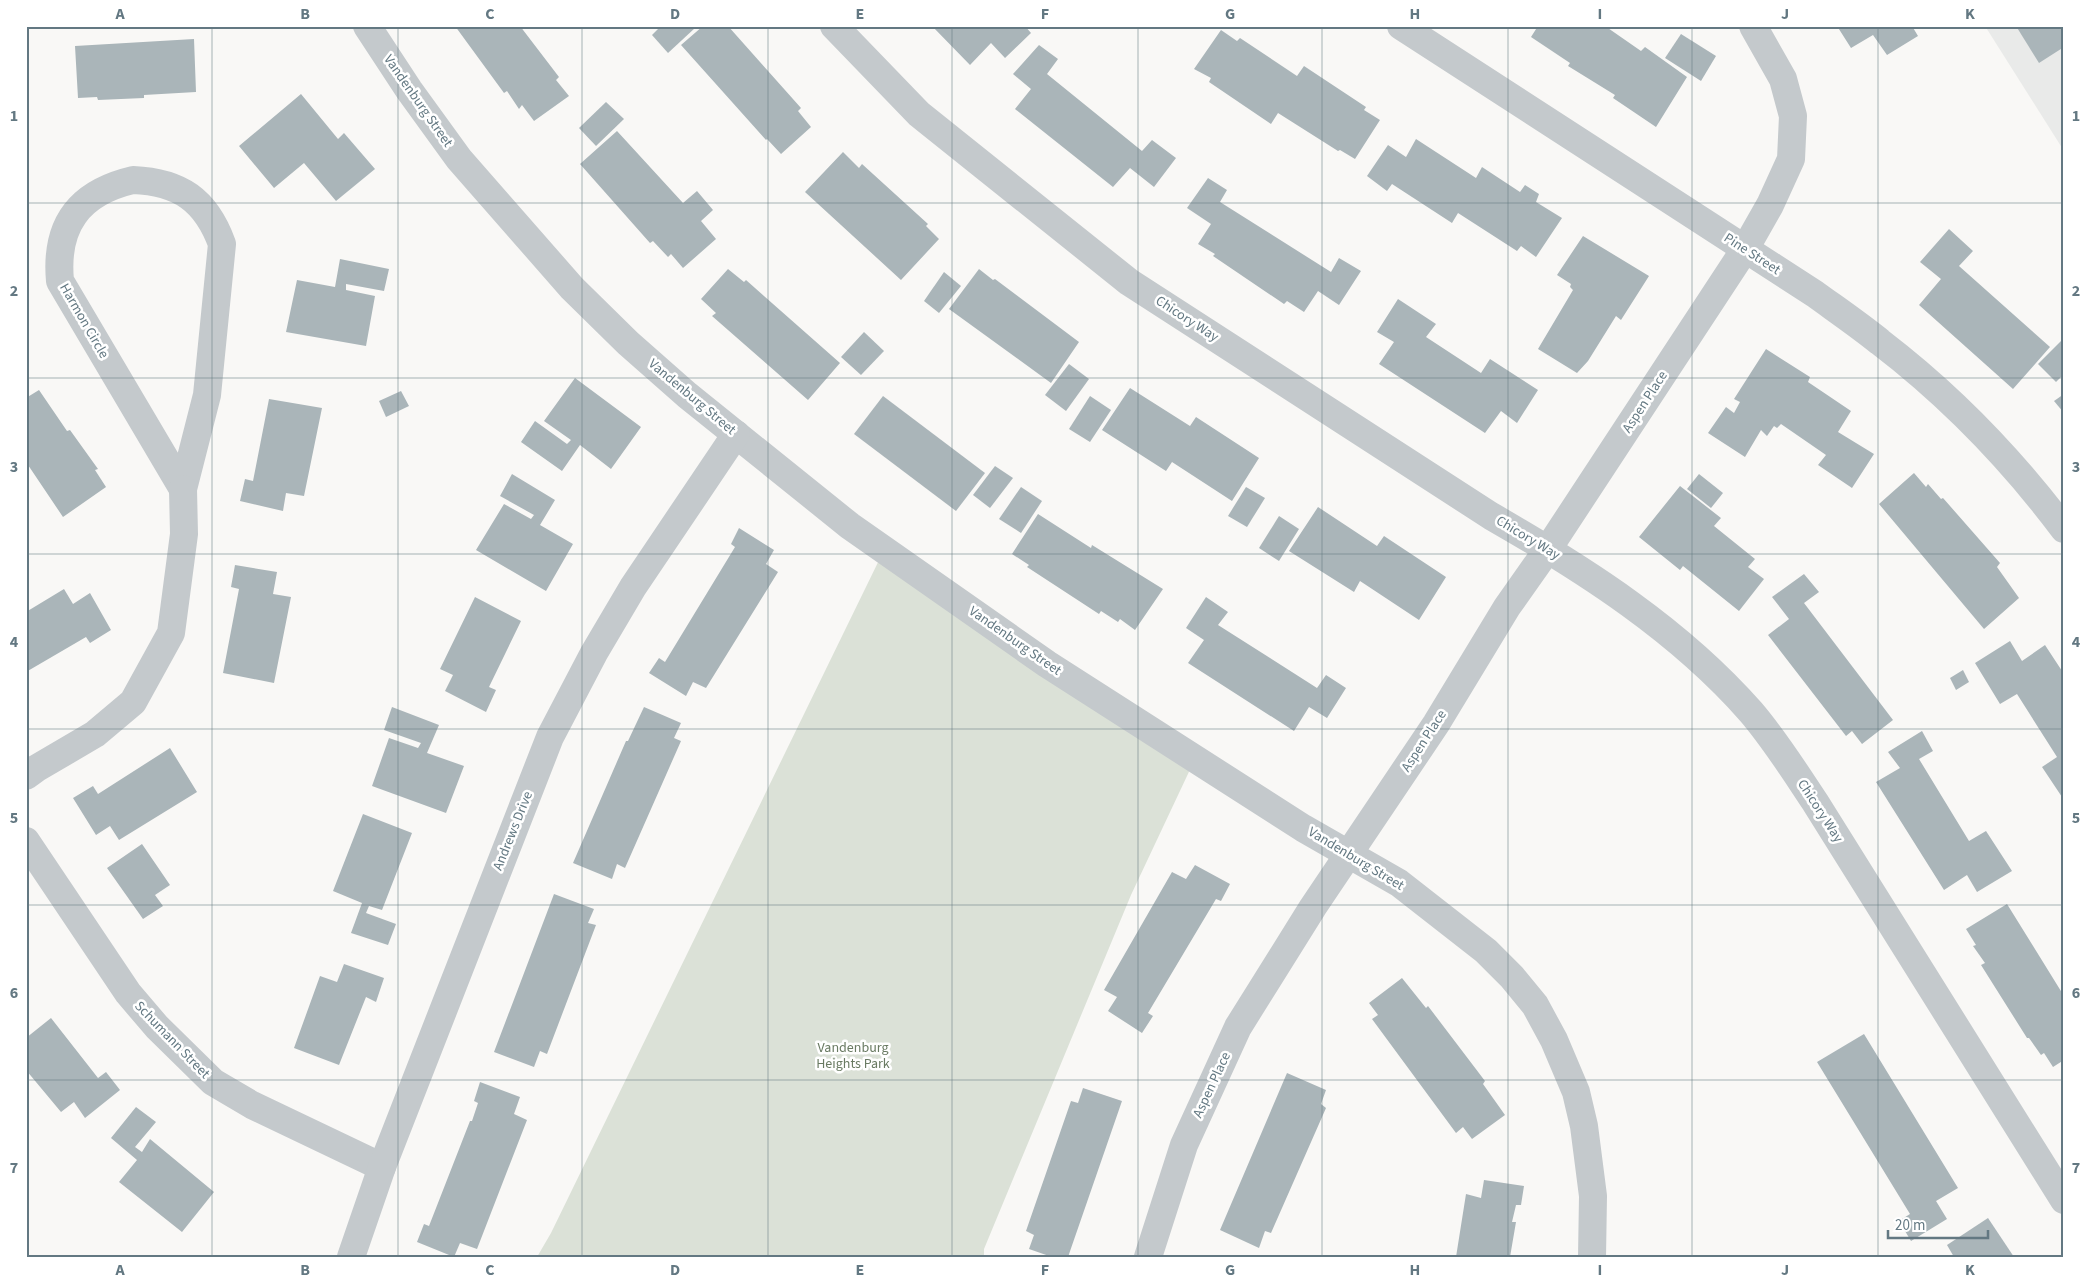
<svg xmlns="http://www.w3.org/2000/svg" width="2090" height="1283" font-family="'Source Sans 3',sans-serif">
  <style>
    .built { fill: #e9eae9 }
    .green { fill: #dbe1d7 }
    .building { fill: #aab5b9 }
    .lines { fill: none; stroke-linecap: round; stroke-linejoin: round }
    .minor { stroke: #c4c9cc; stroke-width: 28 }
    .grid { fill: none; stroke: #637882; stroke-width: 1; stroke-opacity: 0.55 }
    .labels { text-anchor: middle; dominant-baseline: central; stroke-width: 5; stroke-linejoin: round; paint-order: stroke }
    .street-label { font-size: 14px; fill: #637882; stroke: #fff }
    .park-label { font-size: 14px; fill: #697a62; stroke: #fff }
    .neatline { fill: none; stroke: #637882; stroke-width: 2 }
    .grid-label { font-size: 16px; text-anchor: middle; font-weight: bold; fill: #637882 }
  </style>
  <rect width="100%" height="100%" fill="#f9f8f6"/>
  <polygon class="built" points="1985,26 2064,26 2064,151"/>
  <polygon class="green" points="884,550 1195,759 1131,895 984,1249 984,1257 537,1257 551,1233"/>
  <g class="building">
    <polygon points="455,26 520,26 559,77 556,80 569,96 534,121 522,105 519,109 507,91 504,93"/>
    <polygon points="661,26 694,26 695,28 668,53 652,35"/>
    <polygon points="703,26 728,26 801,108 798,111 811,127 781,154 767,139 766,140 681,45"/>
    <polygon points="932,26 1003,26 1005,28 1006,26 1025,26 1031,33 1005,58 991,43 970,65"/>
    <polygon points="1538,26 1605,26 1641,51 1645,47 1687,77 1656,127 1613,98 1615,95 1568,66 1570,63 1531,37"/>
    <polygon points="1837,26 1912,26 1918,36 1887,55 1873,35 1851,48"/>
    <polygon points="2016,26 2064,26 2064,47 2039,63"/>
    <polygon points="1221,30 1237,41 1240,38 1297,76 1304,66 1366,107 1364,110 1380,120 1355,159 1340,150 1338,151 1278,113 1271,124 1209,82 1211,78 1194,69"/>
    <polygon points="1681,34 1716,56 1701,81 1665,58"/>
    <polygon points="194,39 196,92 144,95 144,98 98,100 97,97 78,98 75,46"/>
    <polygon points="1039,45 1058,59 1047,74 1142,151 1152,140 1176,158 1154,187 1130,168 1113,187 1015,109 1031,89 1013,74"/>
    <polygon points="301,94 338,139 344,133 375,169 336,201 304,163 274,188 239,146"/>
    <polygon points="606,102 624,119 596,146 579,128"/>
    <polygon points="617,131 683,203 697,191 713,210 701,221 716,239 683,268 671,254 668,257 653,241 650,243 580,164"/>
    <polygon points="1416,139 1476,178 1482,167 1520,192 1525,185 1539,194 1536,202 1562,218 1536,257 1521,246 1517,251 1458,213 1452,223 1392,184 1387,191 1367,176 1388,145 1406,157"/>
    <polygon points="843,152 859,168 862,164 928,224 926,226 939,239 901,280 805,192"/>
    <polygon points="1208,178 1227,190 1220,202 1331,272 1339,258 1361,271 1339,305 1318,291 1304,312 1287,301 1284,304 1213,256 1215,254 1198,244 1211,224 1187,208"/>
    <polygon points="1949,229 1973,251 1959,266 2050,347 2013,389 1919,305 1941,279 1920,262"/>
    <polygon points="1583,236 1649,276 1621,320 1616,316 1588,361 1577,373 1538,349 1573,290 1570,287 1571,284 1557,275"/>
    <polygon points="340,259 389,269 384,291 346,284 346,290 375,296 366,346 286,332 297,280 335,287"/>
    <polygon points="728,269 744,282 746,280 840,363 808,400 712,316 716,313 701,299"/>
    <polygon points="979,269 993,280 995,279 1079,342 1051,383 949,309"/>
    <polygon points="944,272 961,286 939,313 924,301"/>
    <polygon points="1398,299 1436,324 1426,337 1481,373 1490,359 1538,390 1517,423 1501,411 1485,433 1379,364 1394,342 1377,332"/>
    <polygon points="864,332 884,351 861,375 841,357"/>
    <polygon points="2061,341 2064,343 2064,374 2056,382 2038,364"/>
    <polygon points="1766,349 1810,377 1808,382 1851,411 1838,432 1874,454 1852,488 1818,465 1826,455 1781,424 1777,428 1774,426 1767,436 1761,430 1745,457 1708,433 1726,407 1734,413 1740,402 1734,399"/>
    <polygon points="1069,364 1089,379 1066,411 1045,395"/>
    <polygon points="575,378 641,427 611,469 580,445 562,471 521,442 535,421 567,444 571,440 544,421"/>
    <polygon points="1130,388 1190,426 1196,417 1259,458 1232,501 1172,462 1166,471 1102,430"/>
    <polygon points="39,390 67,431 70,430 98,469 95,470 106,487 63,517 26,462 26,398"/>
    <polygon points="401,391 409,406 386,417 379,401"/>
    <polygon points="2064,394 2064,413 2054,401"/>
    <polygon points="883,396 985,473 956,511 854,434"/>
    <polygon points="1090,396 1111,410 1090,442 1069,429"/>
    <polygon points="269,399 322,408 304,496 286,493 283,511 240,501 245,479 253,481"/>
    <polygon points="995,466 1013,478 990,508 973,495"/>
    <polygon points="1914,473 1926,487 1928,484 1941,499 1943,498 2000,563 1997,567 2019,598 1984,629 1879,504"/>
    <polygon points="512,474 555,500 540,525 573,544 546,591 476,550 504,504 531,519 534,515 500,496"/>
    <polygon points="1699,474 1723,493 1711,508 1687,489"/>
    <polygon points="1680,486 1721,518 1714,526 1755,559 1748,567 1764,579 1739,611 1683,566 1680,570 1639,537"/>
    <polygon points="1021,487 1042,501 1021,533 999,519"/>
    <polygon points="1246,487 1265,498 1247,527 1228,516"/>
    <polygon points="1318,507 1377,546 1384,536 1446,577 1419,620 1360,581 1354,592 1289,551"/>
    <polygon points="1038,514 1091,548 1092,545 1163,589 1135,630 1120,619 1118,622 1101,611 1099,614 1027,567 1029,565 1012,554"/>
    <polygon points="1279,516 1299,529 1279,561 1259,548"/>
    <polygon points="739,528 774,550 766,564 778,572 706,688 693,682 686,696 649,673 659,658 665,662 735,547 731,544"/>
    <polygon points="235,565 277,572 273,594 291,597 274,683 223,673 239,589 231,587"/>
    <polygon points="1804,574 1819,592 1804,603 1893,720 1862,744 1852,731 1846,736 1768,635 1789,619 1772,597"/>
    <polygon points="64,589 73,604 90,593 111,630 90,643 86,637 26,672 26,612"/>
    <polygon points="475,597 521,621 489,687 496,690 486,712 445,691 453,675 440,669"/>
    <polygon points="1206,597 1228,612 1218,625 1317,688 1326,675 1346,688 1327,718 1309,707 1294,731 1188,663 1204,640 1186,628"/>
    <polygon points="2010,641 2022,661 2045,645 2064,674 2064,800 2042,767 2057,757 2017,694 2000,704 1975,663"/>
    <polygon points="1963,670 1969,682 1956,690 1950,678"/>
    <polygon points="392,707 439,725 427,753 464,766 446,813 372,786 389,738 418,748 421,743 384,730"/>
    <polygon points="644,707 681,723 674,738 681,741 625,868 617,864 612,879 573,863 626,741 628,741"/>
    <polygon points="1922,731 1933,751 1919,759 1969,841 1986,831 2012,871 1977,892 1967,875 1944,890 1876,782 1900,768 1888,752"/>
    <polygon points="170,748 197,792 119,840 110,826 96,835 73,798 93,786 98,794"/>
    <polygon points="363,814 412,833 382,910 369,906 366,913 396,924 388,945 351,933 362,903 333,891"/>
    <polygon points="142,844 170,885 155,895 163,906 143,919 107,868"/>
    <polygon points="1195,865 1230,884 1221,901 1216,899 1148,1013 1153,1016 1142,1033 1108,1011 1117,997 1104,990 1172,872 1186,879"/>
    <polygon points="554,894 594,909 588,923 596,925 547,1054 540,1051 534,1067 494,1052"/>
    <polygon points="2007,904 2064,996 2064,1060 2053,1067 2044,1053 2041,1055 2029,1038 2027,1038 1981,965 1985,963 1973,946 1976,945 1966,929"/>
    <polygon points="344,964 384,978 376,1002 366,997 339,1065 294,1048 320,976 337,982"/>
    <polygon points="1402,978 1426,1008 1428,1006 1485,1081 1483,1084 1505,1115 1472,1139 1463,1127 1456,1133 1372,1019 1378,1015 1369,1003"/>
    <polygon points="51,1018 98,1078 106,1072 120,1090 85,1118 74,1102 61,1112 26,1070 26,1038"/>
    <polygon points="1864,1034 1958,1188 1936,1201 1947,1219 1911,1241 1899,1221 1910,1214 1817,1062"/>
    <polygon points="1287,1073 1326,1090 1321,1104 1326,1108 1271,1233 1265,1231 1259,1248 1220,1230"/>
    <polygon points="480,1082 520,1097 514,1114 527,1120 477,1249 460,1243 454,1257 417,1242 424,1224 429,1226 470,1121 472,1121 478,1103 474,1101"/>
    <polygon points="1083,1088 1122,1101 1068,1257 1052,1257 1029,1249 1034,1235 1026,1231 1071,1101 1078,1103"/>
    <polygon points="136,1107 156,1122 135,1147 142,1152 150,1139 214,1192 182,1232 119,1182 137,1160 111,1138"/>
    <polygon points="1484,1180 1524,1186 1521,1205 1516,1205 1512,1222 1516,1222 1510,1257 1456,1257 1466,1194 1481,1198"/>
    <polygon points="1988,1218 2014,1257 1954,1257 1947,1245"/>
  </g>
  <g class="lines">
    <g class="minor">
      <polyline points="367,26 409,90 459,159 572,288 628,343 687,395 850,526 1047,664 1303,828 1399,883 1486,951 1512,977 1535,1005 1554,1040 1576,1092 1584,1126 1593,1196 1592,1257"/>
      <path d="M834 26 919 114 1129 282 1491 516C1585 570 1679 630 1751 712 1775 740 1795 772 1815 802L2064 1200"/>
      <path d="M1401 26 1815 294C1837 310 1859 325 1880 342 1948 394 2012 460 2064 529"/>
      <path d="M133 180C180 182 206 200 222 244L207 395 183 489 60 281C55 226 78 193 133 180Z"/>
      <polyline points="26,776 37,768 95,734 133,702 171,633 184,534 183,489"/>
      <polyline points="26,841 128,993 157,1027 213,1082 252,1105 382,1167"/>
      <polyline points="351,1257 382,1167 550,737 594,653 633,587 736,434"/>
      <polyline points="1148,1257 1184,1145 1238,1027 1313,907 1436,724 1507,607 1548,549 1745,249 1770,205 1791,159 1793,116 1783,79 1753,26"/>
    </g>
  </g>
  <path class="grid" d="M212 26V1257M398 26V1257M582 26V1257M768 26V1257M952 26V1257M1138 26V1257M1322 26V1257M1508 26V1257M1692 26V1257M1878 26V1257M26 203H2064M26 378H2064M26 554H2064M26 729H2064M26 905H2064M26 1080H2064"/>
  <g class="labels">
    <g class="street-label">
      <text transform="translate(418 101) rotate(55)">Vandenburg Street</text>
      <text transform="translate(1752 254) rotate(33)">Pine Street</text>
      <text transform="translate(1187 319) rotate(33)">Chicory Way</text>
      <text transform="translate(84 321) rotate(60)">Harmon Circle</text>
      <text transform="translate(692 397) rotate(40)">Vandenburg Street</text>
      <text transform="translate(1645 402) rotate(-57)">Aspen Place</text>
      <text transform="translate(1528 538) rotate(31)">Chicory Way</text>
      <text transform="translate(1015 641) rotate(35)">Vandenburg Street</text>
      <text transform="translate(1424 741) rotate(-57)">Aspen Place</text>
      <text transform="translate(1820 811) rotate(57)">Chicory Way</text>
      <text transform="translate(513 831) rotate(-68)">Andrews Drive</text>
      <text transform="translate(1356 859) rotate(31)">Vandenburg Street</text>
      <text transform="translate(172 1040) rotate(46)">Schumann Street</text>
      <text transform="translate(1212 1085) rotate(-65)">Aspen Place</text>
    </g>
    <g class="park-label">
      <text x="853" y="1048">Vandenburg<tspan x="853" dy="16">Heights Park</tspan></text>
    </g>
  </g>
  <rect width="2090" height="1283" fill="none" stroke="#ffffff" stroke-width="55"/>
  <path d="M1888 1230v8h100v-8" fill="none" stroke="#637882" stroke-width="2.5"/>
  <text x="1895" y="1230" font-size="15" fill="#637882" stroke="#ffffff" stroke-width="4" paint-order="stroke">20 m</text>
  <rect x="28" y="28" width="2034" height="1228" class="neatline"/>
  <g class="grid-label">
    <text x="120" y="19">A</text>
    <text x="305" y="19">B</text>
    <text x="490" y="19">C</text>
    <text x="675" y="19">D</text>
    <text x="860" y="19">E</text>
    <text x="1045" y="19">F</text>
    <text x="1230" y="19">G</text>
    <text x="1415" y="19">H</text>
    <text x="1600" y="19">I</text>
    <text x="1785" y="19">J</text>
    <text x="1970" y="19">K</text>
    <text x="14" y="121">1</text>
    <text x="2076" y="121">1</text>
    <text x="14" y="296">2</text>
    <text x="2076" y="296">2</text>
    <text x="14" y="472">3</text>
    <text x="2076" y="472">3</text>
    <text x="14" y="647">4</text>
    <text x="2076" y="647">4</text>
    <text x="14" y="823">5</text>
    <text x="2076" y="823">5</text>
    <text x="14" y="998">6</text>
    <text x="2076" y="998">6</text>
    <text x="14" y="1173">7</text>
    <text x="2076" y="1173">7</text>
    <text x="120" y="1275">A</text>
    <text x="305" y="1275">B</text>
    <text x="490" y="1275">C</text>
    <text x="675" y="1275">D</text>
    <text x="860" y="1275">E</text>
    <text x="1045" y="1275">F</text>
    <text x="1230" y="1275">G</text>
    <text x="1415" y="1275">H</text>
    <text x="1600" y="1275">I</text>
    <text x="1785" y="1275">J</text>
    <text x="1970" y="1275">K</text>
  </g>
</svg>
